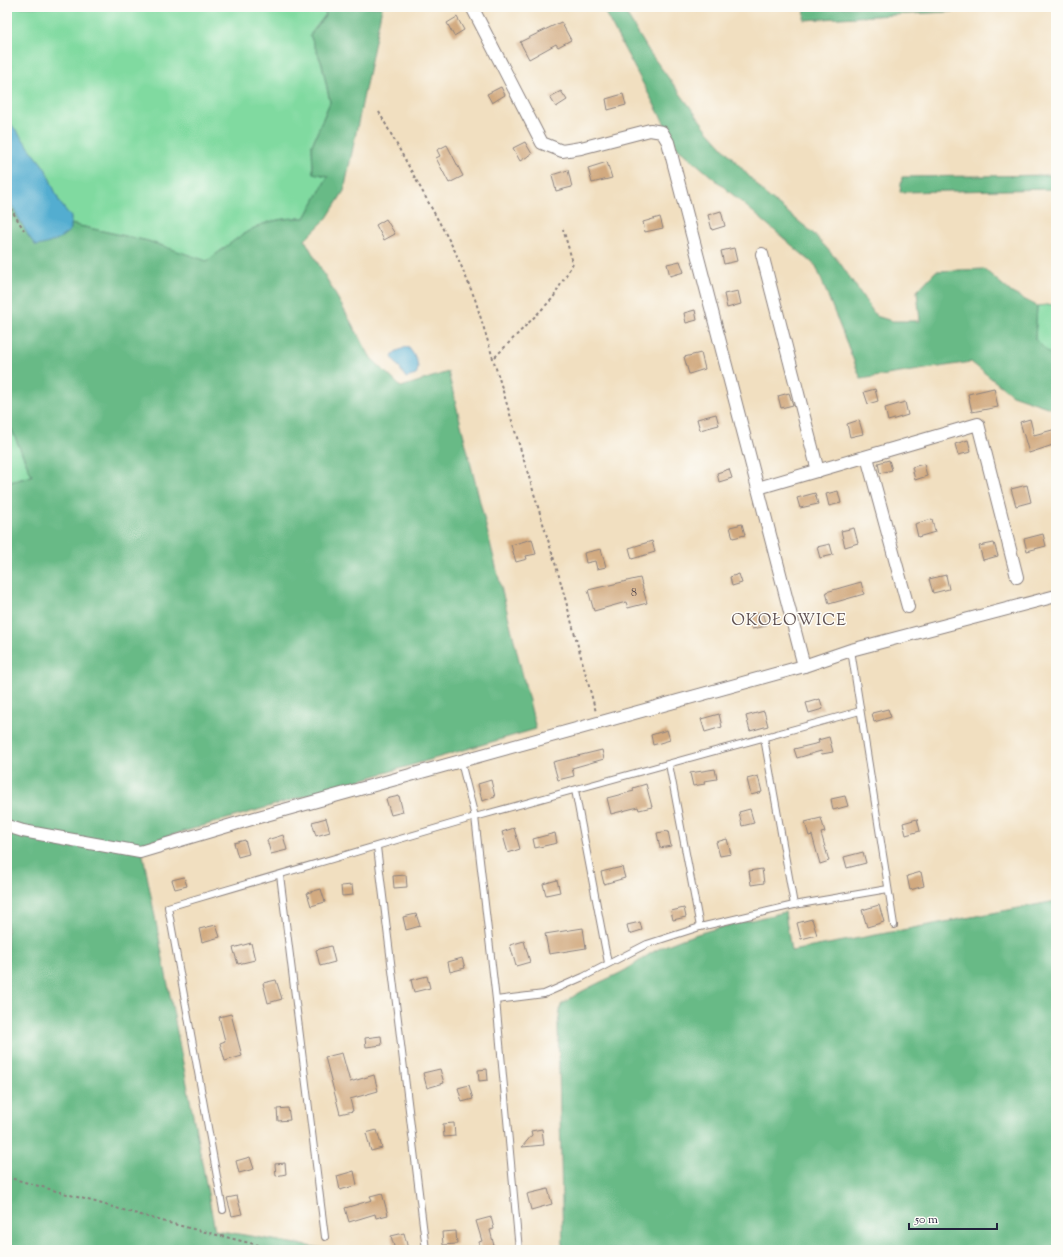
<svg xmlns="http://www.w3.org/2000/svg" width="1063" height="1257" font-family="'Sorts Mill Goudy',serif">
  <style>
    .green { fill: #80daa0; stroke: #517e6e }
    .forest { fill: #68ba86; stroke: #456e60 }
    .water { fill: #53add0; stroke: #3a6886 }
    .building { fill: #d2aa80 }
    .lines { fill: none; stroke-linecap: round; stroke-linejoin: round }
    .service-casing { stroke: #8a807e; stroke-width: 8 }
    .minor-casing { stroke: #8a807e; stroke-width: 14 }
    .path { stroke: #8a807e; stroke-width: 2; stroke-dasharray: 3 3; stroke-linecap: butt }
    .service { stroke: #fff; stroke-width: 6 }
    .minor { stroke: #fff; stroke-width: 12 }
    .labels { text-anchor: middle; dominant-baseline: central; stroke-width: 3; stroke-linejoin: round; paint-order: stroke }
    .number-label { font-size: 12px; fill: #4e444c }
    .quarter-label { font-size: 16px; letter-spacing: 1px; fill: #605253; stroke: #fdfcf7 }
  </style>
  <rect width="100%" height="100%" fill="#fdfcf7"/>
  <filter id="ink" filterUnits="userSpaceOnUse"><feTurbulence type="fractalNoise" baseFrequency=".025" numOctaves="2"/><feDisplacementMap in="SourceGraphic" scale="8" xChannelSelector="R" yChannelSelector="G"/><feConvolveMatrix kernelMatrix="1 2 1 2 8 2 1 2 1" color-interpolation-filters="sRGB"/></filter>
  <filter id="wash" filterUnits="userSpaceOnUse"><feTurbulence type="fractalNoise" baseFrequency=".012" numOctaves="4" result="noise"/><feDisplacementMap in="SourceGraphic" scale="16" xChannelSelector="R" yChannelSelector="G"/><feGaussianBlur stdDeviation="0.9" result="paint"/><feColorMatrix in="noise" values="0 0 0 0 0 0 0 0 0 0 0 0 0 0 0 0 0 1.4 0 .05"/><feComposite in="paint" operator="in"/></filter>
  <g filter="url(#wash)">
    <rect width="100%" height="100%" fill="#f1dfc0"/>
    <g class="green">
      <path d="M7 7H322L326 14 310 35 322 64 330 102 312 145 313 173 328 176 305 218C258 217 242 235 207 262L148 241 7 210Z"/>
      <polygon points="1056,304 1056,360 1035,339 1037,306"/>
      <polygon points="7,419 32,476 7,483"/>
    </g>
    <g class="forest">
      <path d="M322 7H382L344 191 327 218 305 240 371 358 401 387 448 372 536 729 141 844 215 1230 332 1250H7V483L32 476 7 419V210L148 241 207 261C242 235 258 217 305 218L328 176 313 173 312 145 330 102 322 64 310 35 326 15Z"/>
      <polygon points="602,7 622,7 650,53 708,131 766,195 812,232 840,263 876,316 892,321 920,321 917,291 936,271 984,269 1012,293 1037,306 1035,339 1056,360 1056,410 1012,395 971,362 861,379 816,266 677,147"/>
      <polygon points="805,7 1035,7 804,20"/>
      <polygon points="1056,175 1056,189 900,192 902,177"/>
      <path d="M1056 901V1182L1053 1189 1056 1199V1250H563L558 1024 561 1005C579 991 599 983 620 973 636 965 649 952 667 945 704 929 745 922 785 912L791 951Z"/>
    </g>
    <g class="water">
      <path d="M7 114 11 124 45 168 60 203 71 217V229C61 239 50 244 36 246L29 237 7 197Z"/>
      <path d="M406 347 409 348C415 356 421 364 416 375L406 378 392 357 395 352Z"/>
    </g>
    <g id="blocks">
      <g class="building">
        <polygon points="457,17 464,30 454,36 447,23"/>
        <polygon points="561,22 571,40 558,47 556,44 529,59 520,42"/>
        <polygon points="501,87 505,95 492,103 487,94"/>
        <polygon points="561,91 567,100 556,107 550,97"/>
        <polygon points="623,94 626,105 608,110 606,99"/>
        <polygon points="525,142 532,154 520,161 513,148"/>
        <polygon points="447,145 463,176 449,183 436,158 440,156 437,150"/>
        <polygon points="607,162 612,178 592,183 588,168"/>
        <polygon points="568,170 572,187 556,191 552,175"/>
        <polygon points="721,211 725,226 712,230 708,215"/>
        <polygon points="660,217 663,228 645,232 643,222"/>
        <polygon points="386,219 395,234 384,240 376,225"/>
        <polygon points="734,248 737,261 724,264 721,251"/>
        <polygon points="680,261 684,272 670,276 667,264"/>
        <polygon points="738,291 741,304 727,308 724,294"/>
        <polygon points="695,310 697,320 686,323 684,313"/>
        <polygon points="701,353 705,369 689,374 684,357"/>
        <polygon points="994,388 998,407 972,412 968,394"/>
        <polygon points="875,389 878,401 868,404 864,392"/>
        <polygon points="789,393 793,405 781,408 778,396"/>
        <polygon points="905,402 908,415 888,421 885,408"/>
        <polygon points="716,414 719,425 700,430 697,419"/>
        <polygon points="1030,419 1034,435 1056,429 1056,444 1029,453 1020,422"/>
        <polygon points="859,420 863,434 850,437 847,424"/>
        <polygon points="968,440 971,452 958,455 955,444"/>
        <polygon points="889,460 892,470 880,473 878,463"/>
        <polygon points="924,464 927,476 915,480 912,467"/>
        <polygon points="729,469 732,478 719,482 717,473"/>
        <polygon points="1027,485 1031,502 1016,506 1011,489"/>
        <polygon points="838,491 841,503 829,506 826,494"/>
        <polygon points="815,493 818,504 800,508 797,498"/>
        <polygon points="932,519 935,532 918,537 915,524"/>
        <polygon points="742,524 745,535 733,538 730,527"/>
        <polygon points="854,528 858,543 845,547 841,531"/>
        <polygon points="1043,534 1046,546 1027,551 1024,539"/>
        <polygon points="532,539 536,554 526,556 527,559 516,562 511,545"/>
        <polygon points="652,541 655,552 632,559 629,548"/>
        <polygon points="994,543 998,556 983,560 979,546"/>
        <polygon points="830,544 833,555 820,558 817,547"/>
        <polygon points="601,549 606,567 597,569 595,561 586,563 584,553"/>
        <polygon points="739,574 742,583 732,586 730,577"/>
        <polygon points="946,575 949,589 933,593 929,579"/>
        <polygon points="640,578 647,603 628,608 626,602 594,611 588,590"/>
        <polygon points="861,582 864,594 829,604 826,592"/>
        <polygon points="762,612 766,626 752,629 748,616"/>
        <polygon points="820,699 823,709 809,713 806,703"/>
        <polygon points="888,709 891,717 874,722 872,713"/>
        <polygon points="764,711 768,726 750,731 746,716"/>
        <polygon points="719,714 722,727 705,732 701,719"/>
        <polygon points="667,730 670,740 653,745 651,735"/>
        <polygon points="829,737 833,752 822,754 821,751 797,758 794,749 819,743 818,740"/>
        <polygon points="602,750 604,759 572,768 574,776 558,780 553,762"/>
        <polygon points="715,769 717,779 704,781 705,784 693,786 690,773"/>
        <polygon points="758,776 762,792 751,795 747,779"/>
        <polygon points="491,780 495,797 482,801 478,784"/>
        <polygon points="646,784 652,807 639,810 638,807 611,814 607,798 634,791 633,788"/>
        <polygon points="399,796 403,812 391,815 386,799"/>
        <polygon points="845,796 848,806 833,810 831,799"/>
        <polygon points="750,809 754,823 742,826 739,812"/>
        <polygon points="326,818 330,832 316,836 312,822"/>
        <polygon points="821,818 825,832 821,833 829,861 820,864 812,835 809,836 805,822"/>
        <polygon points="917,819 920,831 906,835 903,823"/>
        <polygon points="514,828 520,849 508,853 502,832"/>
        <polygon points="668,831 671,846 660,848 657,833"/>
        <polygon points="555,833 557,843 535,848 533,839"/>
        <polygon points="283,835 287,850 271,854 267,840"/>
        <polygon points="727,839 731,854 720,856 716,842"/>
        <polygon points="245,840 249,854 238,857 234,843"/>
        <polygon points="863,852 866,863 847,868 844,857"/>
        <polygon points="622,867 625,878 604,884 601,872"/>
        <polygon points="762,869 764,883 751,885 749,871"/>
        <polygon points="921,872 924,886 910,890 907,876"/>
        <polygon points="406,875 407,887 394,888 393,876"/>
        <polygon points="184,877 187,886 175,889 172,880"/>
        <polygon points="557,880 560,892 546,895 543,884"/>
        <polygon points="352,885 353,895 342,896 341,886"/>
        <polygon points="321,889 325,902 311,906 307,893"/>
        <polygon points="879,905 884,922 867,927 862,910"/>
        <polygon points="684,908 686,917 673,920 671,911"/>
        <polygon points="416,914 420,926 406,930 403,917"/>
        <polygon points="812,919 817,935 801,939 797,923"/>
        <polygon points="640,922 642,930 629,934 627,925"/>
        <polygon points="216,925 220,937 202,942 199,929"/>
        <polygon points="583,928 586,948 549,954 545,934"/>
        <polygon points="524,941 530,962 516,966 510,945"/>
        <polygon points="251,943 255,960 238,964 233,948"/>
        <polygon points="331,946 335,962 320,966 316,950"/>
        <polygon points="462,958 465,968 450,972 448,962"/>
        <polygon points="427,976 430,988 414,992 411,980"/>
        <polygon points="276,980 282,999 268,1003 263,983"/>
        <polygon points="231,1014 242,1056 225,1061 220,1043 225,1041 219,1017"/>
        <polygon points="381,1036 382,1045 366,1047 365,1038"/>
        <polygon points="342,1053 350,1082 374,1075 378,1091 350,1099 353,1111 340,1114 325,1057"/>
        <polygon points="440,1069 444,1083 427,1088 423,1073"/>
        <polygon points="487,1069 488,1080 479,1081 478,1070"/>
        <polygon points="469,1085 473,1099 462,1102 458,1088"/>
        <polygon points="288,1108 290,1120 278,1121 277,1109"/>
        <polygon points="454,1123 455,1136 444,1137 443,1124"/>
        <polygon points="542,1129 544,1145 522,1147 532,1135 531,1131"/>
        <polygon points="377,1130 382,1148 371,1151 366,1133"/>
        <polygon points="250,1157 254,1169 239,1173 236,1161"/>
        <polygon points="285,1163 286,1174 276,1176 275,1164"/>
        <polygon points="354,1171 357,1185 340,1190 337,1176"/>
        <polygon points="548,1189 552,1204 531,1210 527,1194"/>
        <polygon points="382,1193 388,1215 376,1218 375,1214 349,1222 345,1208 372,1200 370,1196"/>
        <polygon points="237,1196 242,1214 232,1216 227,1198"/>
        <polygon points="491,1217 494,1229 490,1230 495,1250 481,1250 479,1242 482,1241 476,1221"/>
        <polygon points="456,1231 457,1244 443,1245 442,1232"/>
        <polygon points="404,1233 408,1249 395,1250 391,1236"/>
      </g>
    </g>
  </g>
  <g filter="url(#ink)">
    <use href="#blocks" fill-opacity="0" stroke="#8a807e" stroke-width="1"/>
    <g class="lines">
      <g class="service-casing">
        <g id="service">
          <polyline points="851,650 894,925"/>
          <polyline points="764,738 794,905 888,889"/>
          <polyline points="461,762 475,817 496,1000 519,1250"/>
          <polyline points="669,764 700,927"/>
          <polyline points="575,790 608,963"/>
          <polyline points="377,847 426,1250"/>
          <polyline points="280,875 325,1237"/>
          <polyline points="496,1000 544,994 583,977 647,944 700,927 794,905"/>
          <polyline points="223,1210 168,907 475,817 860,711"/>
        </g>
      </g>
      <g class="minor-casing">
        <g id="minor">
          <polyline points="472,7 542,143 562,151 581,148 650,130 662,132 668,142 804,666"/>
          <polyline points="762,254 818,471"/>
          <polyline points="867,457 908,607"/>
          <polyline points="758,488 978,424 1017,577"/>
          <polyline points="7,826 23,831 140,852 255,818 804,666 851,650 1056,596"/>
        </g>
      </g>
      <g class="path">
        <polyline points="379,112 455,251 475,299 559,576 596,712"/>
        <polyline points="7,203 24,230"/>
        <polyline points="495,357 553,298 573,263 563,229"/>
        <polyline points="7,1177 169,1223 278,1250"/>
      </g>
      <use href="#service" class="service"/>
      <use href="#minor" class="minor"/>
    </g>
  </g>
  <g class="labels">
    <g class="number-label">
      <text x="634" y="593">8</text>
    </g>
    <g class="quarter-label">
      <text x="789" y="621">OKOŁOWICE</text>
    </g>
  </g>
  <rect width="1063" height="1257" fill="none" stroke="#fdfcf7" stroke-width="24"/>
  <path d="M909 1223v6h88v-6" fill="none" stroke="#22223b" stroke-width="2"/>
  <text x="915" y="1223" font-size="12" fill="#22223b" stroke="#fdfcf7" stroke-width="3" paint-order="stroke">50 m</text>
</svg>
